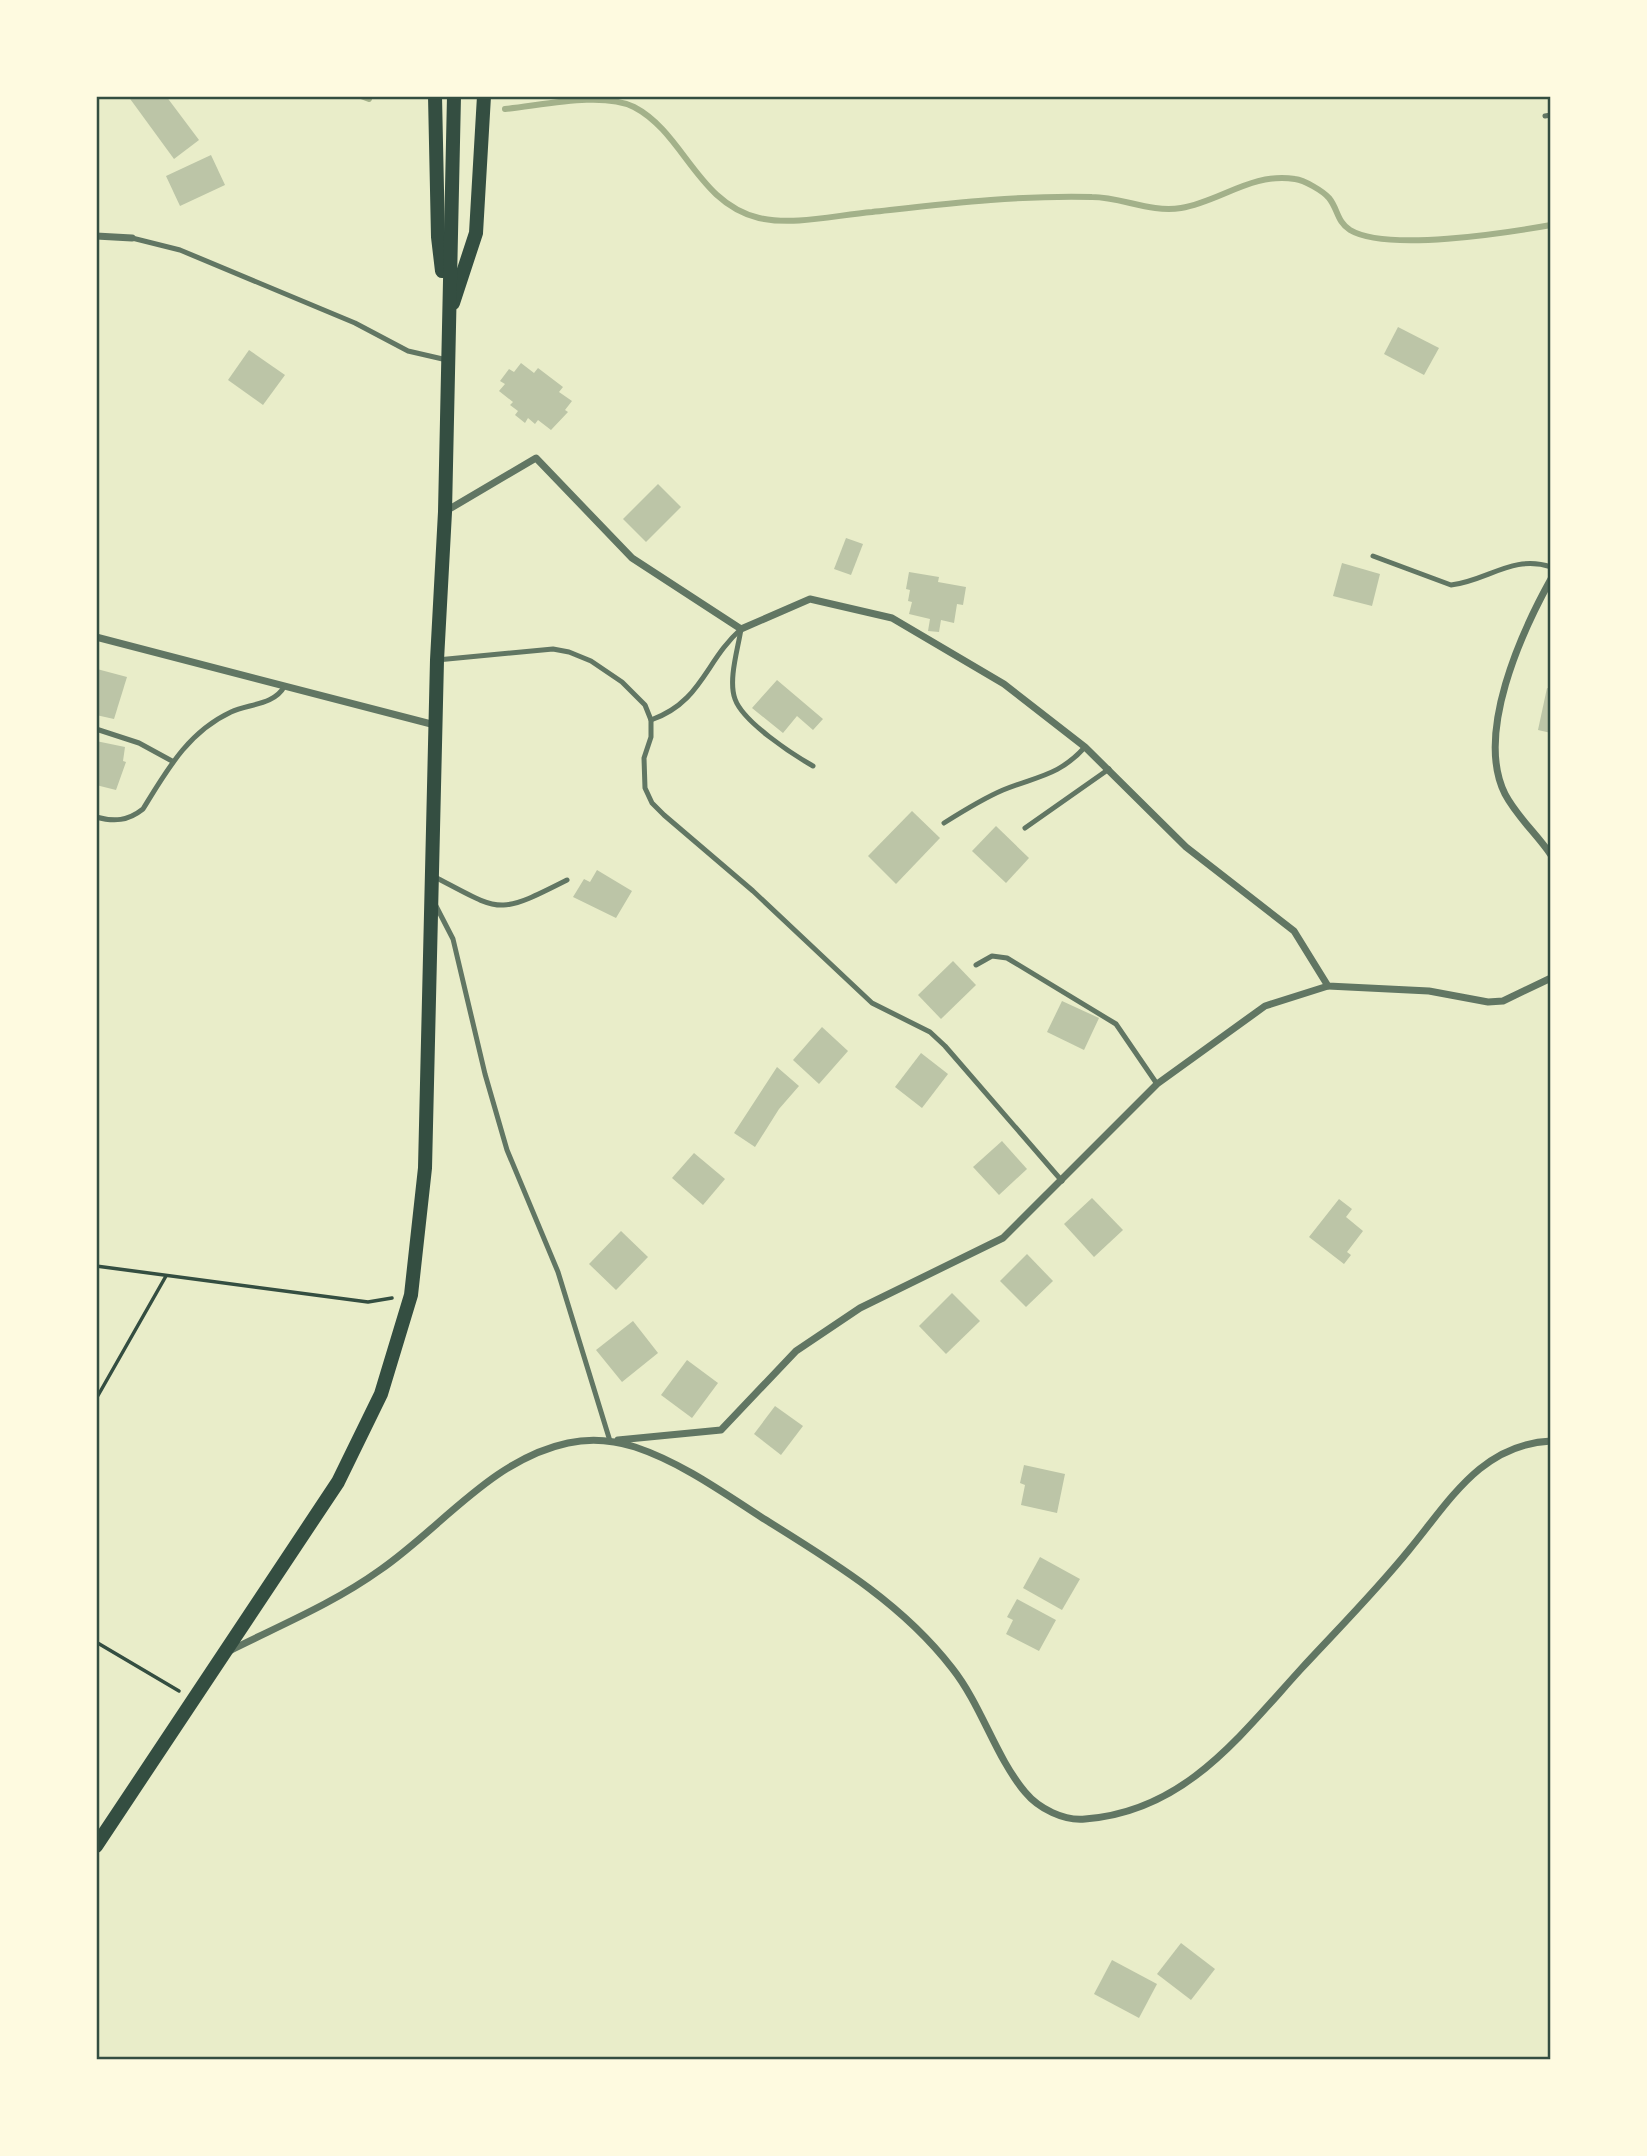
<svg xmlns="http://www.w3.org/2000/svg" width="1647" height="2156" font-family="'PT Sans Narrow',sans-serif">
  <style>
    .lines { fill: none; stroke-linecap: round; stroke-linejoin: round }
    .stream { stroke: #a3b18a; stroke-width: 6 }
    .building { fill: #bcc5a7 }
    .path { stroke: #344e41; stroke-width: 3.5 }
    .service { stroke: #617663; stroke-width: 5 }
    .minor { stroke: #617663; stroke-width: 7 }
    .secondary { stroke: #344e41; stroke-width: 14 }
    .neatline { fill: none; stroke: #344e41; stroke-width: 2.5 }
  </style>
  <rect width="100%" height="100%" fill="#e9edc9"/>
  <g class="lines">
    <g class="stream">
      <polyline points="361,96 369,99"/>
      <path d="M505 109C539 106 602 91 634 107 684 133 697 203 759 218 795 226 836 215 872 212 945 204 1018 195 1092 197 1122 197 1150 213 1181 208 1221 201 1252 172 1295 179 1304 180 1323 191 1329 198 1338 209 1337 222 1350 230 1387 252 1506 233 1551 225"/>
    </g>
  </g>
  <g class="building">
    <polygon points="128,96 166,96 199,140 174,159"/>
    <polygon points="211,155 225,185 180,206 166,176"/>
    <polygon points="1398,327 1439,348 1424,375 1384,354"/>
    <polygon points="249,350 285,375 263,405 228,380"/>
    <polygon points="521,363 534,373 538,368 563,387 559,392 572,401 565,410 568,412 551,430 538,420 535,424 528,418 525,423 515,415 518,411 510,405 513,402 499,391 505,384 500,381 509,369 514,372"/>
    <polygon points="658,484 681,507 646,542 623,519"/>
    <polygon points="846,538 863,544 851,575 834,569"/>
    <polygon points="1342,563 1380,574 1372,606 1333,596"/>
    <polygon points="909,572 939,577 938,582 966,587 963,605 957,604 954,623 941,620 939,632 928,631 930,619 909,614 912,602 908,601 910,590 906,589"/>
    <polygon points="97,669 127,677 114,719 96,715"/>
    <polygon points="777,680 823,719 813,730 797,716 783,733 752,708"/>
    <polygon points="1547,688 1551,689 1551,733 1538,730"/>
    <polygon points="96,741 125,747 123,761 126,762 116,790 96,785"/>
    <polygon points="912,811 940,838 896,884 868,856"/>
    <polygon points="996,826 1029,858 1006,883 972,851"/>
    <polygon points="597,870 632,891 616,918 573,897 584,879 590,882"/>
    <polygon points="953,961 976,985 941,1019 918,995"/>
    <polygon points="1062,1001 1099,1018 1084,1050 1047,1032"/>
    <polygon points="822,1027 848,1051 819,1084 793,1060"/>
    <polygon points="921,1053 948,1074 922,1108 895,1087"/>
    <polygon points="777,1067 799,1086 779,1109 755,1147 734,1133"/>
    <polygon points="1002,1141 1027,1169 999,1195 973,1167"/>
    <polygon points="694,1153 725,1179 703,1205 672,1178"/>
    <polygon points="1092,1198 1123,1230 1094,1257 1064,1224"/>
    <polygon points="1339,1199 1352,1209 1346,1217 1363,1231 1347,1252 1351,1255 1344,1264 1309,1237"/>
    <polygon points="621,1231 648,1257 616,1290 589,1264"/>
    <polygon points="1027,1254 1053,1281 1026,1307 1000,1281"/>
    <polygon points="952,1293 980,1321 946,1354 919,1326"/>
    <polygon points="633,1321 658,1353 622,1382 596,1350"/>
    <polygon points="687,1360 718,1383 692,1418 661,1395"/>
    <polygon points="775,1406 803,1426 781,1455 754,1434"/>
    <polygon points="1024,1465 1065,1474 1057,1513 1021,1505 1025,1485 1020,1483"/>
    <polygon points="1040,1557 1080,1579 1062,1610 1023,1588"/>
    <polygon points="1017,1599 1056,1620 1039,1651 1006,1634 1013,1620 1007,1617"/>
    <polygon points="1181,1943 1215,1969 1191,2000 1157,1974"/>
    <polygon points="1112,1960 1157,1984 1139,2018 1094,1994"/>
  </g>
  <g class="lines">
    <g class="path">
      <polyline points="96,1266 368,1302 392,1298"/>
      <polyline points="96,1399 166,1276"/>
      <polyline points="96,1642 179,1691"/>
    </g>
    <g class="service">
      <polyline points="1545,116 1551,115"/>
      <polyline points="132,238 180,250 355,323 408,351 447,360"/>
      <path d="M1373 556 1451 585C1487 581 1513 554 1551 567"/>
      <path d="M741 629C738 649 728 680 735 699 743 722 792 754 813 766"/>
      <polyline points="437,660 553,649 569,652 591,661 622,682 645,705 651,720 651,737 644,758 645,788 652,803 664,815 753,891 872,1003 930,1032 945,1046 1062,1181"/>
      <path d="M651 720C702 702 705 661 741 629"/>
      <polyline points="96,729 139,743 172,761"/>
      <path d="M96 817C114 822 128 821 143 809 167 770 188 732 231 712 248 704 274 705 284 687"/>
      <path d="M944 823C963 811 982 799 1003 790 1037 776 1059 776 1085 747"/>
      <polyline points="1025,828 1109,769"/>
      <path d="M433 876C502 912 496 916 567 880"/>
      <polyline points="436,906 453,939 485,1074 507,1150 558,1272 610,1441"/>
      <polyline points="976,965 992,956 1007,958 1116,1024 1157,1084"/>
    </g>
    <g class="minor">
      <polyline points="96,236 132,238"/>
      <polyline points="446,511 536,458 632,558 741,629 810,599 892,618 1004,684 1085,747 1186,847 1294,931 1328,986 1429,991 1488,1002 1503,1001 1551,978"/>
      <path d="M1551 579C1521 633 1475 734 1505 794 1517 817 1537 834 1551 855"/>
      <polyline points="96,637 435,725"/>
      <polyline points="618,1440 721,1430 796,1351 860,1308 1003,1238 1157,1084 1265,1006 1328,986"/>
      <path d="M231 1650C281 1625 334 1603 380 1570 441 1528 492 1459 568 1443 591 1438 613 1440 635 1447 680 1462 721 1491 761 1517 830 1560 901 1602 952 1668 982 1706 995 1756 1025 1792 1039 1809 1064 1821 1085 1819 1184 1812 1239 1737 1301 1669 1337 1630 1375 1592 1409 1550 1449 1502 1481 1444 1551 1441"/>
    </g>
    <g class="secondary">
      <polyline points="435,96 438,237 442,271"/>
      <polyline points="453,303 476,233 484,96"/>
      <polyline points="96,1846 338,1482 381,1394 411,1295 425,1168 437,660 445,512 454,96"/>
    </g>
  </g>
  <rect width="1647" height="2156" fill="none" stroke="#fefae0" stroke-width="196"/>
  <rect x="98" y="98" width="1451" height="1960" class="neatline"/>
</svg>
